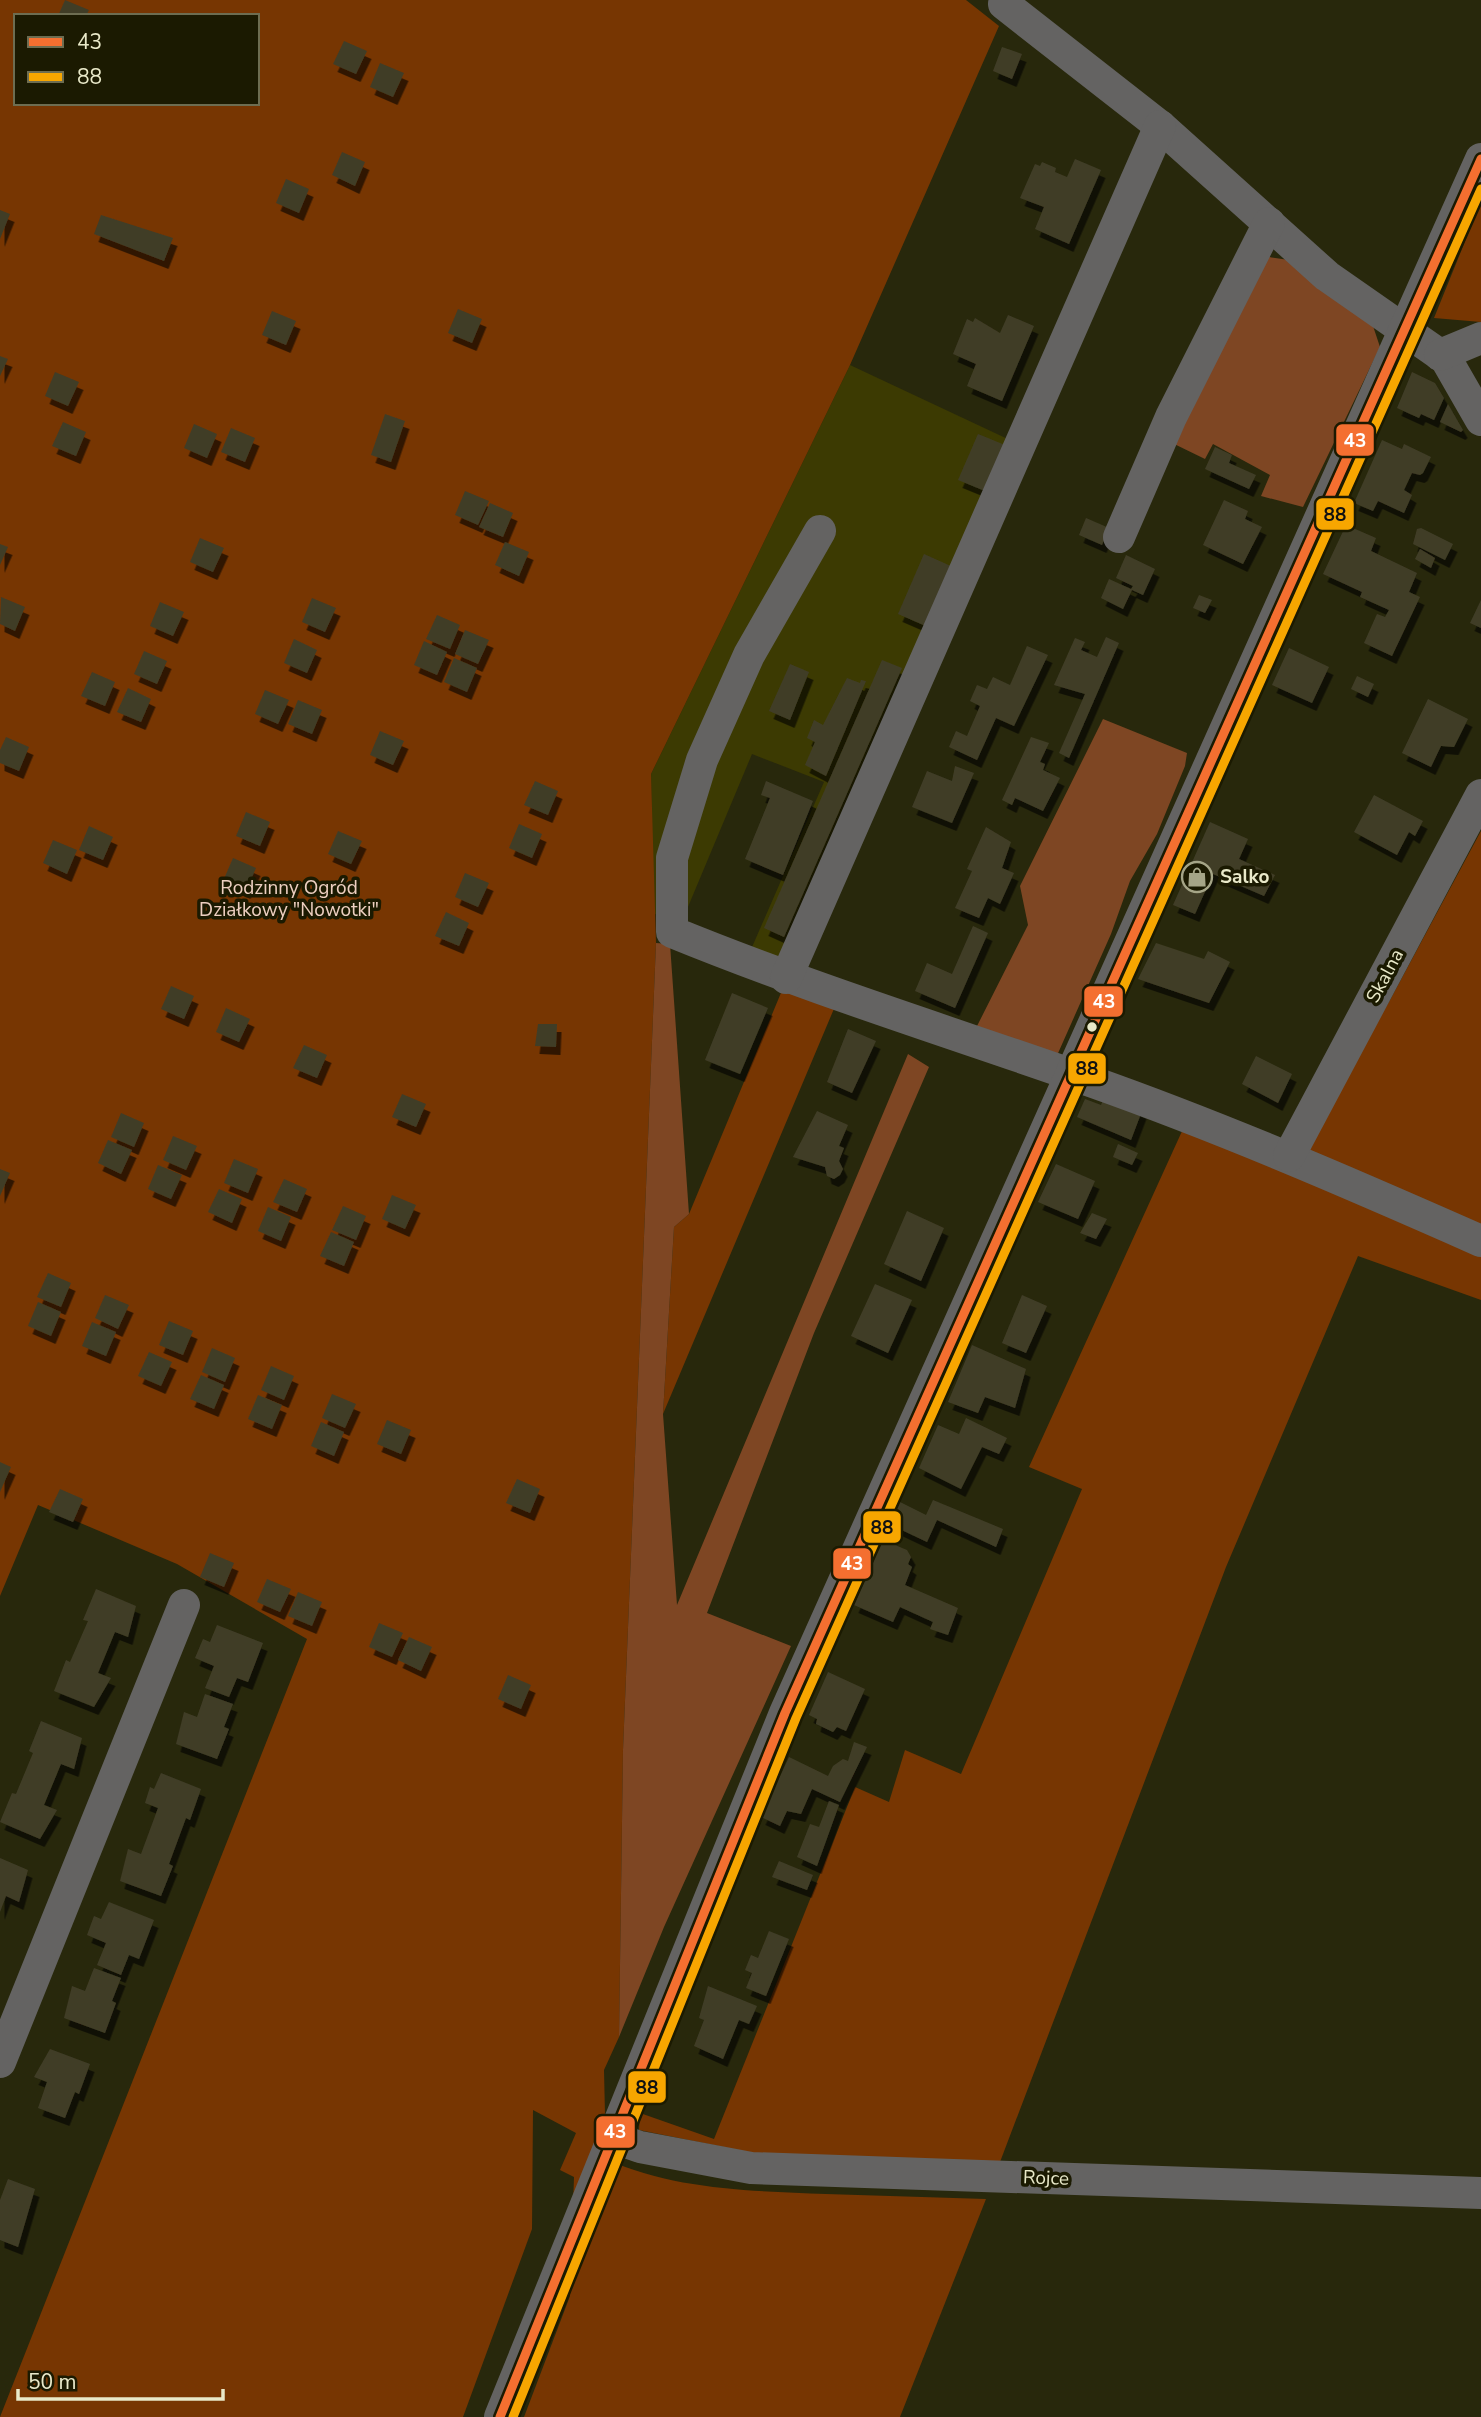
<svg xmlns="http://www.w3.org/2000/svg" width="1481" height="2417" font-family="'Nunito Sans',sans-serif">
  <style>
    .built { fill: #3c3a02 }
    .green { fill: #773602; fill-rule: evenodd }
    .forest { fill: #7e4623 }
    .building { fill: #403d27; filter: url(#shadow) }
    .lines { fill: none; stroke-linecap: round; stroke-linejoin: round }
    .minor { stroke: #646362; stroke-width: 32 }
    .bus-1-casing { stroke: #1b1a01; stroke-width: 14 }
    .bus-2-casing { stroke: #1b1a01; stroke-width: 14 }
    .bus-1 { stroke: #f46f30; stroke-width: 9 }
    .bus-2 { stroke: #f7a600; stroke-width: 9 }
    .bus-dot { fill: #e9e9c9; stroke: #1b1a01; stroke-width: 2.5 }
    .labels { text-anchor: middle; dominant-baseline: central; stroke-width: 7; stroke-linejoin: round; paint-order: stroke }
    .poi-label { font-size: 19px; font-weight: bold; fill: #e9e9c9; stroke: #1b1a01; text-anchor: start }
    .park-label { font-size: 19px; fill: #edcfc0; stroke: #1b1a01 }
    .street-label { font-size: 19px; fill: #e9e9c9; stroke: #1b1a01 }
    .line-badge { stroke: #1b1a01; stroke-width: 2.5 }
    .badge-label { font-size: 19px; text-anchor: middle; font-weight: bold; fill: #fff }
    .pale-badge-label { font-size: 19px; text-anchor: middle; font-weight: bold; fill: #111 }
  </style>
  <defs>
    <filter id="shadow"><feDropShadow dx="4.5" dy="8" stdDeviation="0" flood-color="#0009"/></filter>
  </defs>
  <rect width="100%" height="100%" fill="#28280c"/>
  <polygon class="built" points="850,365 1012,441 784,966 749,954 824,782 752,754 680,926 653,913 651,774"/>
  <g class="green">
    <path d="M0 0H966L999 26 850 365 651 774 656 943 623 1750 619 2037 604 2070 606 2159C674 2190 752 2191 826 2194 879 2196 933 2197 986 2199L900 2417H524L570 2296 574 2177 560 2170 576 2133 533 2110 532 2229 463 2417H0L307 1639 177 1564 38 1505 0 1596ZM16 16H257V103H16Z"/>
    <polygon points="1481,202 1481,322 1434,318"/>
    <polygon points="1481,831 1481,1231 1300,1151 1390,1000"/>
    <polygon points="783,988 836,1004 663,1414 674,1227 689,1214"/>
    <polygon points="1183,1129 1481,1252 1481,1300 1358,1256 1226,1567 1000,2162 758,2154 639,2130 640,2113 714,2139 855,1787 889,1802 905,1750 961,1774 1082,1489 1029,1467"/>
  </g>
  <g class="forest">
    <polygon points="1269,257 1289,260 1372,323 1380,347 1303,507 1261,496 1270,475 1213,444 1205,459 1166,440"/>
    <polygon points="1103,719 1187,753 1185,766 1157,834 1130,881 1111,934 1055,1060 973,1034 1028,925 1020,886"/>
    <polygon points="656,943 670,944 689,1214 674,1227 663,1414 677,1605 908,1054 929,1067 814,1333 707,1613 791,1646 664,1927 619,2037 623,1750"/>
  </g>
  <g class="building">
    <polygon points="65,0 89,10 86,16 58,16"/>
    <polygon points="344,41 367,51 356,74 333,64"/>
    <polygon points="1002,47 1022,54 1012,79 993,71"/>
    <polygon points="380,63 404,73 393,97 370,87"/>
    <polygon points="342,152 365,162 355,186 332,175"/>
    <polygon points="1075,159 1101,170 1069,244 1035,229 1044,207 1020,198 1035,164 1040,166 1042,162 1056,168 1055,172 1067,177"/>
    <polygon points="286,179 309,189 299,213 276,203"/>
    <polygon points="0,210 10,214 0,239"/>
    <polygon points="101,215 173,238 164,261 94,234"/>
    <polygon points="458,309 482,319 472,343 448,333"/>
    <polygon points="272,311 296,321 286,345 262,335"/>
    <polygon points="1008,315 1034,326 1002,401 967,386 976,364 953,354 967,319 973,322 975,318 1000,333"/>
    <polygon points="0,356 8,359 0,376"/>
    <polygon points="55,372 79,382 68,406 45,396"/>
    <polygon points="1412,372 1435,383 1444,398 1434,420 1421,414 1419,418 1397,408"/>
    <polygon points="1448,404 1463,430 1461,432 1440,422"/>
    <polygon points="385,414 405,421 391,462 371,455"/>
    <polygon points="63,422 86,432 76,456 52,446"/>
    <polygon points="194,424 217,434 207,458 184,448"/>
    <polygon points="231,428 255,438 245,462 221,452"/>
    <polygon points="978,434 1005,445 985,491 958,480"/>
    <polygon points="1382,440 1402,449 1404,444 1431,457 1423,473 1420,475 1412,473 1404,490 1412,495 1404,513 1378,501 1373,511 1354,503"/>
    <polygon points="1215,447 1232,455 1229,463 1256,475 1249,489 1205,469"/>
    <polygon points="465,491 489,501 478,525 455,515"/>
    <polygon points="1224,500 1248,511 1245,519 1262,527 1243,564 1203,545"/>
    <polygon points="490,503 513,513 503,537 479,527"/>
    <polygon points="1086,518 1109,528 1102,545 1079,535"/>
    <polygon points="1346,525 1376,538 1371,551 1417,573 1409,592 1420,597 1392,656 1364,643 1377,614 1385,617 1389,610 1360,597 1362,592 1323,574"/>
    <polygon points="1421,528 1453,544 1445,560 1413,544 1417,529"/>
    <polygon points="200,538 224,548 213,572 190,562"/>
    <polygon points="505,542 529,552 519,576 495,565"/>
    <polygon points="0,544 8,547 0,565"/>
    <polygon points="1420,549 1435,558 1431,568 1415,559"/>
    <polygon points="924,554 953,567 928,627 898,614"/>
    <polygon points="1126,555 1155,569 1143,595 1132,590 1123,609 1101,598 1109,579 1131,589 1133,586 1116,578"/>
    <polygon points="1199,595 1212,600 1205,613 1193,608"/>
    <polygon points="1,597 25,607 15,631 0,624"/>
    <polygon points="312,598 336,608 325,632 302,622"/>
    <polygon points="1481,600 1481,628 1470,623"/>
    <polygon points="160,602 184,612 173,636 150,626"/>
    <polygon points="437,615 460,625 450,649 426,639"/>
    <polygon points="465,630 489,640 478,664 455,654"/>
    <polygon points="1106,637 1119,643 1069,758 1059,753 1085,694 1054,685 1075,638 1085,642 1081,650 1097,657"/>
    <polygon points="294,639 317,650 307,673 284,663"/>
    <polygon points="424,641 447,652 437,675 414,665"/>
    <polygon points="1027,646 1048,655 1014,726 996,718 977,760 949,747 956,731 967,736 980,706 970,701 977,685 987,689 993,677 1010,685"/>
    <polygon points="1289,648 1329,667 1312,703 1272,685"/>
    <polygon points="144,651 167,661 157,684 134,674"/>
    <polygon points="454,658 477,668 467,692 444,682"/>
    <polygon points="882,660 902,668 784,937 764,928"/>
    <polygon points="790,664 809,672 790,720 769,711"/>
    <polygon points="92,672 115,682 105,706 81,696"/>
    <polygon points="1357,676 1374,684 1368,697 1351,689"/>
    <polygon points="847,678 860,683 861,680 866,681 826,776 805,765 815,742 807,738 814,720 823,725"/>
    <polygon points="128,688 151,699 141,722 117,712"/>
    <polygon points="265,690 289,700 278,724 255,714"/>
    <polygon points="1428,699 1468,719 1454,747 1441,746 1431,767 1402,753"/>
    <polygon points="298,700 322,710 312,734 288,724"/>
    <polygon points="380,731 404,741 393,765 370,755"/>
    <polygon points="6,737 29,747 19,771 0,763 0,750"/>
    <polygon points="1031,737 1049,743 1040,762 1045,764 1043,770 1060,778 1043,811 1015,798 1012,805 1002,800"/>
    <polygon points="955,766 974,773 952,823 912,807 927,771 952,781"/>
    <polygon points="535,781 558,791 548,815 524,805"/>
    <polygon points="766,781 813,801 783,875 745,859 770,798 761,795"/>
    <polygon points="1374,795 1423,821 1415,836 1409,832 1397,855 1354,832"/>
    <polygon points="246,812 270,822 260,846 236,836"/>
    <polygon points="1210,822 1248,839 1239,859 1275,875 1264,896 1213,874 1195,914 1173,905"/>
    <polygon points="519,824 542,834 532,858 509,848"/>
    <polygon points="89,826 113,837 103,860 79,850"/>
    <polygon points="986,827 1011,842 1002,868 1014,873 1000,904 988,898 979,918 955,908 972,871 967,869"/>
    <polygon points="338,831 362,841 351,864 328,854"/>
    <polygon points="53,840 77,850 67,874 43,863"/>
    <polygon points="233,858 256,868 246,891 223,881"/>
    <polygon points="465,873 489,883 478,907 455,897"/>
    <polygon points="446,912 469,923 459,946 435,936"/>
    <polygon points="973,926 988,933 955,1008 915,991 927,963 952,974"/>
    <polygon points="1156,943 1204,959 1208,951 1230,962 1209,1003 1138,979"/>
    <polygon points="171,986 194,996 184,1019 161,1009"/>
    <polygon points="732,993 768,1008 740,1074 705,1060"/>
    <polygon points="226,1008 250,1019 239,1042 216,1032"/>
    <polygon points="538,1024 557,1024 556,1047 535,1046"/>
    <polygon points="848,1029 876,1041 852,1093 827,1082"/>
    <polygon points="304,1045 327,1055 317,1078 293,1068"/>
    <polygon points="1256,1056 1292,1074 1278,1103 1242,1084"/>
    <polygon points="402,1094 426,1104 416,1127 392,1117"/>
    <polygon points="1105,1095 1142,1111 1131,1140 1077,1117 1085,1099 1101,1105"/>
    <polygon points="817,1111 848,1125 839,1146 844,1148 839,1161 843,1169 840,1175 834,1179 827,1176 825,1167 793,1157"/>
    <polygon points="121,1113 144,1123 134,1147 111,1137"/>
    <polygon points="173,1136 197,1146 186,1170 163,1160"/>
    <polygon points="108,1140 132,1150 121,1174 98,1163"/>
    <polygon points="1118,1144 1138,1153 1132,1165 1113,1157"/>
    <polygon points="234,1159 258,1169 248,1193 224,1183"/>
    <polygon points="1056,1164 1095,1181 1078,1219 1038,1202"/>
    <polygon points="158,1165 182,1175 171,1199 148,1189"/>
    <polygon points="0,1169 10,1173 0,1196"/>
    <polygon points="284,1179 307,1189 297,1212 273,1202"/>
    <polygon points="219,1189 242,1199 232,1223 208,1212"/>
    <polygon points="392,1195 416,1205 405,1229 382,1219"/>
    <polygon points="343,1206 366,1216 356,1240 332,1230"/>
    <polygon points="268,1207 291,1217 281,1241 258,1231"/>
    <polygon points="907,1211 944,1228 921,1281 884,1264"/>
    <polygon points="1092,1213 1107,1219 1096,1239 1080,1233"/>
    <polygon points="331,1232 354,1242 344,1266 320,1256"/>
    <polygon points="48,1273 71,1283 61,1307 37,1297"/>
    <polygon points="875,1284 912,1300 888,1353 851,1336"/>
    <polygon points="105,1295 129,1305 118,1329 95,1318"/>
    <polygon points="1022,1295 1047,1306 1026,1353 1002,1343"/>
    <polygon points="38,1302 61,1312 51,1336 28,1326"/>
    <polygon points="169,1321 193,1331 183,1355 159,1345"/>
    <polygon points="92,1322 116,1332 106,1356 82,1346"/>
    <polygon points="972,1345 1026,1369 1015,1408 985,1397 978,1413 948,1402"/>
    <polygon points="212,1348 235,1358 225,1382 202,1372"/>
    <polygon points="149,1352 172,1362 161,1386 138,1376"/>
    <polygon points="271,1366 294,1376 284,1400 261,1390"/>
    <polygon points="201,1375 224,1385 214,1409 190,1399"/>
    <polygon points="332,1394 356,1404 345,1428 322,1418"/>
    <polygon points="258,1395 282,1405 272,1429 248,1419"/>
    <polygon points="966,1418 1007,1438 999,1454 982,1447 961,1489 919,1468 938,1425 959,1434"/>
    <polygon points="387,1420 411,1430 401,1454 377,1444"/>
    <polygon points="321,1422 344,1432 334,1456 311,1446"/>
    <polygon points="0,1462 11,1467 0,1492"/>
    <polygon points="517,1479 540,1489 530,1513 506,1503"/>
    <polygon points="60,1489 83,1499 73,1522 49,1512"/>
    <polygon points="933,1500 1003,1529 996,1547 937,1520 927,1542 889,1524 900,1502 926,1515"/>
    <polygon points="883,1540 907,1550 911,1557 908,1564 912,1567 905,1585 958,1608 948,1635 930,1629 933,1622 900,1607 893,1622 854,1605"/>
    <polygon points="210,1553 234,1563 224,1587 200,1577"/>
    <polygon points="267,1579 291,1589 280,1612 257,1602"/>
    <polygon points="96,1589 136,1606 128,1637 115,1632 98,1673 111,1678 94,1707 54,1691 66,1660 70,1662 88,1621 83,1620"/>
    <polygon points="298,1592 322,1602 312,1626 288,1616"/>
    <polygon points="379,1623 403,1633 392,1657 369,1647"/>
    <polygon points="217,1625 263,1643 248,1682 237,1678 229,1697 205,1688 214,1666 195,1658 203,1639 210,1642"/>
    <polygon points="409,1637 432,1647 421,1671 398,1660"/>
    <polygon points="828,1672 865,1689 846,1731 837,1727 833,1732 816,1724 817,1719 809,1715"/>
    <polygon points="508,1675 531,1685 521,1709 498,1699"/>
    <polygon points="205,1694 233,1704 224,1727 229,1729 217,1759 176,1744 184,1712 197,1717"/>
    <polygon points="41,1721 82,1738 74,1769 61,1764 44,1805 57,1810 40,1839 0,1822 12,1793 16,1794 33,1753 29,1751"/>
    <polygon points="854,1742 867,1747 840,1802 812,1789 801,1814 787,1811 780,1826 761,1817 789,1757 828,1776 833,1766 843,1759 848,1761"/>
    <polygon points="161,1773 201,1789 190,1820 186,1818 169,1864 173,1866 161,1896 120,1881 128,1849 141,1854 158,1808 145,1803 150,1787 154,1789"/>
    <polygon points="829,1801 839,1805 817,1866 797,1857 810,1824 819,1827"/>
    <polygon points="0,1858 28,1870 19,1902 6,1896 0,1912"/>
    <polygon points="779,1861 813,1875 807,1890 772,1877"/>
    <polygon points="109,1902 154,1920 139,1959 129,1955 121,1975 97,1965 106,1943 87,1935 94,1916 101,1919"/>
    <polygon points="769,1931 789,1939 766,1996 746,1988 752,1973 745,1970 751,1955 758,1958"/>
    <polygon points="94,1968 121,1978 112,2001 116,2003 105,2033 64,2018 72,1986 85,1991"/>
    <polygon points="708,1986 757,2006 749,2024 739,2020 723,2059 694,2046 704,2020 699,2018"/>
    <polygon points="50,2049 90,2064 79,2094 75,2092 65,2118 38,2108 47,2082 34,2077"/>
    <polygon points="8,2179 35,2189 18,2247 0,2240 0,2200"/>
  </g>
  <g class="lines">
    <g class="minor">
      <polyline points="1004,4 1160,126 1327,276 1446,359 1481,420"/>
      <polyline points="1440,355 1481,338"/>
      <path d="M820 531 749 655 702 760 672 858V932C809 988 950 1032 1090 1081 1223 1128 1352 1184 1481 1241"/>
      <polyline points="1119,537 1171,417 1269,223"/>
      <polyline points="786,978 1160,126"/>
      <polyline points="1289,1156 1481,795"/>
      <polyline points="0,2062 184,1605"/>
      <polyline points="614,2138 640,2147 751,2168 1481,2193"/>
      <polyline points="500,2417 785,1713 1481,159"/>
    </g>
    <g class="bus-1-casing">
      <polyline id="bus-1" points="500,2417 785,1713 1481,159"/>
    </g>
    <g class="bus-2-casing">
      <polyline id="bus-2" points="513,2417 796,1718 1481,189"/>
    </g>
    <use href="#bus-1" class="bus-1"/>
    <use href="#bus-2" class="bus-2"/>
  </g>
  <defs>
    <g id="shop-ring" transform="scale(1.575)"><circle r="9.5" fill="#1b1a01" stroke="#a5a587" stroke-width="1.5"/><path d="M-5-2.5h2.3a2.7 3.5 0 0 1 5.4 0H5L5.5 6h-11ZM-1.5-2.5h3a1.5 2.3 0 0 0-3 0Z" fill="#a5a587"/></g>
  </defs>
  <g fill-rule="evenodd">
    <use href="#shop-ring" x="1197" y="877"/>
  </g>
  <circle class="bus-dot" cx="1092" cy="1027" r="6"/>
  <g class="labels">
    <g class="poi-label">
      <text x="1220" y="877">Salko</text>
    </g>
    <g class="park-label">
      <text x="289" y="888">Rodzinny Ogród<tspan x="289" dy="22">Działkowy "Nowotki"</tspan></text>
    </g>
    <g class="street-label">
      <text transform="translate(1385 976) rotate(-62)">Skalna</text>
      <text transform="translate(1046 2178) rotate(2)">Rojce</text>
    </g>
  </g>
  <g class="line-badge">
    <rect x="1335" y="423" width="40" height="34" rx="7" fill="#f46f30"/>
    <rect x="1315" y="497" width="40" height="34" rx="7" fill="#f7a600"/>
    <rect x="1083" y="985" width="41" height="33" rx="7" fill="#f46f30"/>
    <rect x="1067" y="1052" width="40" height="33" rx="7" fill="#f7a600"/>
    <rect x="862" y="1510" width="40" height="34" rx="7" fill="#f7a600"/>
    <rect x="832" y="1547" width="40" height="33" rx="7" fill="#f46f30"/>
    <rect x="627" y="2070" width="40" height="34" rx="7" fill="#f7a600"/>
    <rect x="595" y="2115" width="41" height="34" rx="7" fill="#f46f30"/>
  </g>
  <g class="badge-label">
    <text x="1355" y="447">43</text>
    <text x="1104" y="1008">43</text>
    <text x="852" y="1570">43</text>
    <text x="615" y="2138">43</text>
  </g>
  <g class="pale-badge-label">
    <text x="1335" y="521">88</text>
    <text x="1087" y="1075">88</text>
    <text x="882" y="1534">88</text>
    <text x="647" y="2094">88</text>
  </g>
  <rect x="14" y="14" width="245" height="91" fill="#1b1a01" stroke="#6d6d51" stroke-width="2"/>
  <rect x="28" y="37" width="35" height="10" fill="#f46f30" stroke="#6d6d51" stroke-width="2"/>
  <text x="77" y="49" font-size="21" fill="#e9e9c9">43</text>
  <rect x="28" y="72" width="35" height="10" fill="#f7a600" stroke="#6d6d51" stroke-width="2"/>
  <text x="77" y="84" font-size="21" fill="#e9e9c9">88</text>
  <path d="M18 2389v10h205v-10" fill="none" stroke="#e9e9c9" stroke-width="3.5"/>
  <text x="28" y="2389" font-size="21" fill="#e9e9c9" stroke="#1b1a01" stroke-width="5" paint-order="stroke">50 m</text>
</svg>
